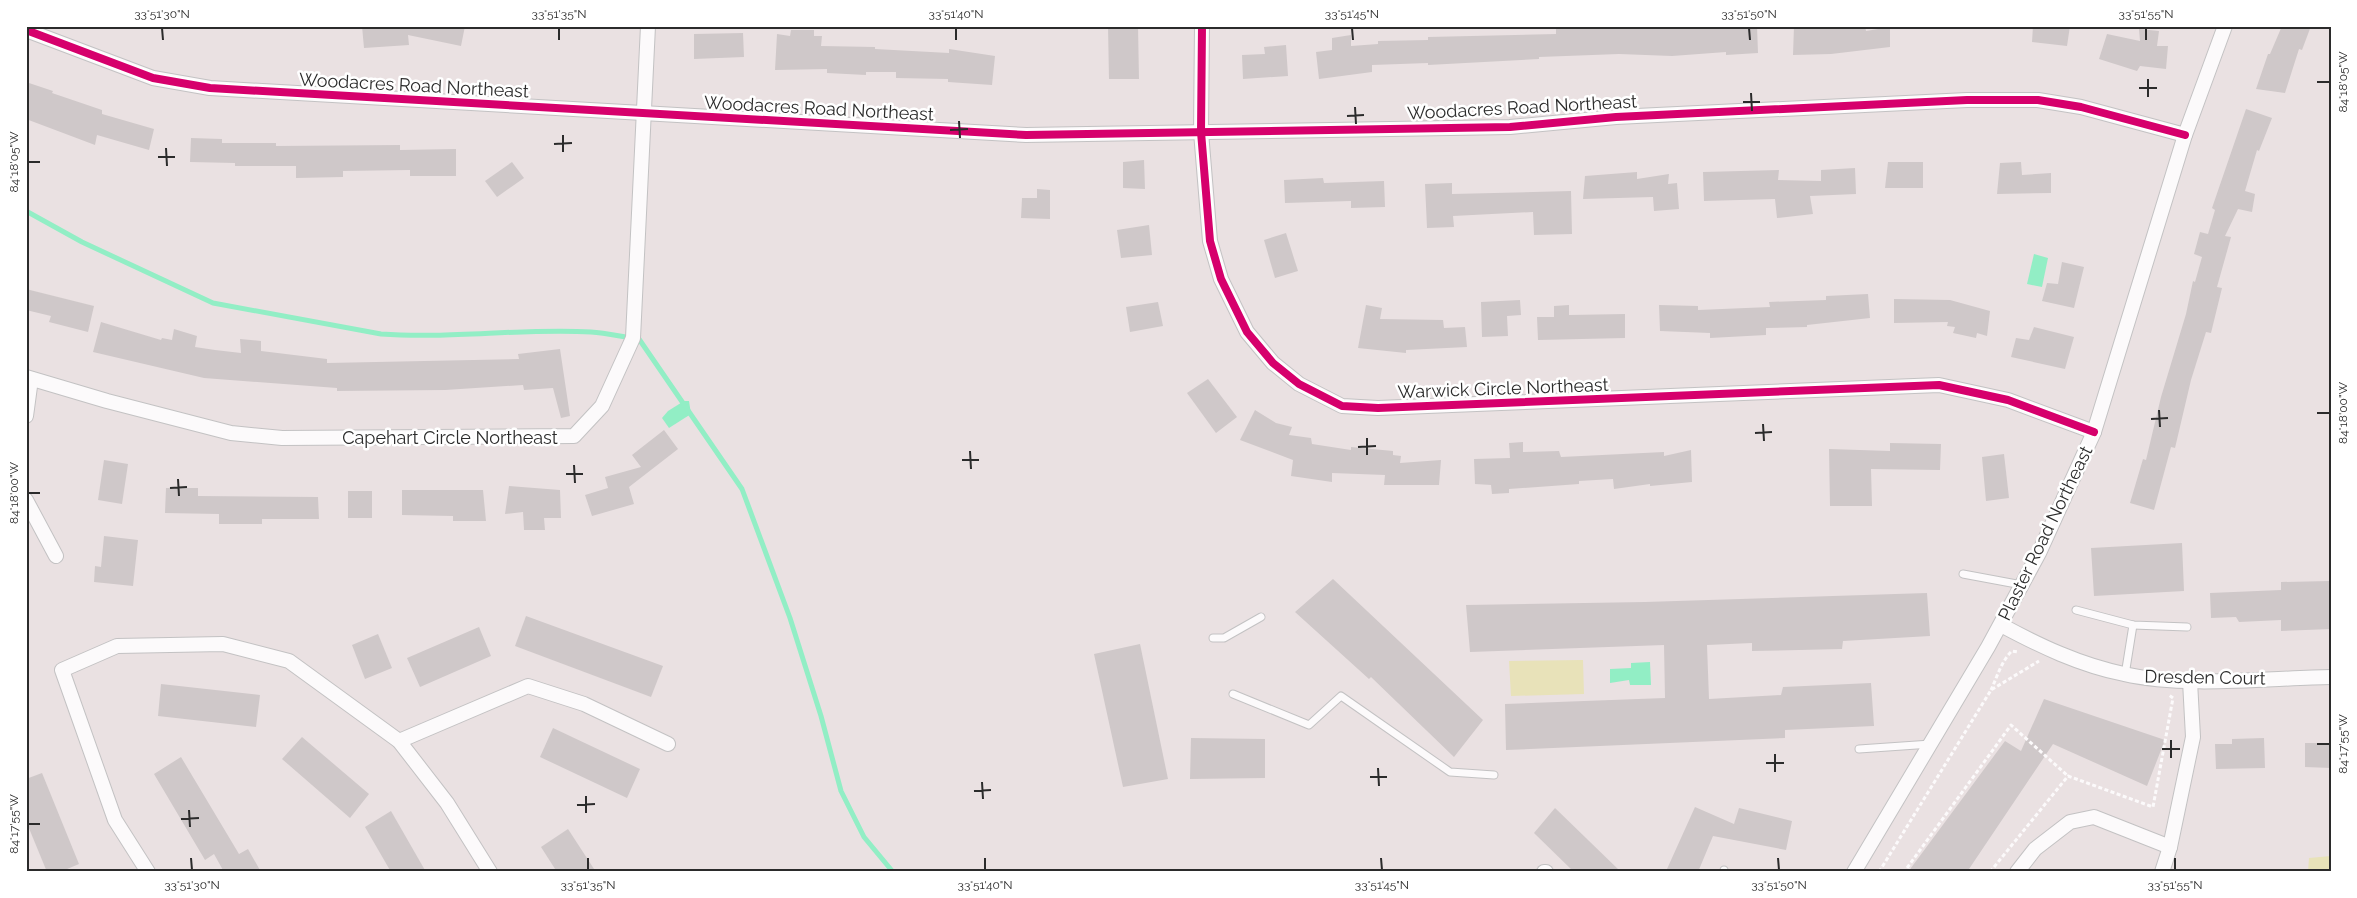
<svg xmlns="http://www.w3.org/2000/svg" width="2357" height="898" font-family="Raleway,sans-serif">
  <style>
    .green { fill: #e8e2b9 }
    .water { fill: #92eec5 }
    .lines { fill: none; stroke-linecap: round; stroke-linejoin: round }
    .stream { stroke: #92eec5; stroke-width: 5 }
    .building { fill: #cfc8c9 }
    .service-casing { stroke: #c3c2c3; stroke-width: 9 }
    .minor-casing { stroke: #c3c2c3; stroke-width: 16 }
    .path { stroke: #fcfafb; stroke-width: 3; stroke-dasharray: 4 2.5; stroke-linecap: butt }
    .service { stroke: #fcfafb; stroke-width: 7 }
    .minor { stroke: #fcfafb; stroke-width: 14 }
    .cycleway-casing { stroke: #fff; stroke-width: 11 }
    .cycleway { stroke: #d6006c; stroke-width: 8 }
    .ticks { fill: none; stroke: #2b2b2b; stroke-width: 2 }
    .labels { text-anchor: middle; dominant-baseline: central; stroke-width: 5; stroke-linejoin: round; paint-order: stroke }
    .street-label { font-size: 18px; fill: #2b2b2b; stroke: #fff }
    .neatline { fill: none; stroke: #2b2b2b; stroke-width: 2 }
    .ticks-label { font-size: 12px; text-anchor: middle; fill: #2b2b2b }
  </style>
  <rect width="100%" height="100%" fill="#eae1e2"/>
  <g class="green">
    <polygon points="1583,660 1584,694 1511,696 1509,661"/>
    <polygon points="2331,856 2331,872 2308,872 2309,858"/>
  </g>
  <g class="water">
    <polygon points="2034,254 2048,258 2042,287 2027,284"/>
    <polygon points="684,401 689,401 691,414 669,428 662,418 668,411"/>
    <polygon points="1650,662 1651,685 1630,685 1629,680 1610,683 1610,669 1631,668 1631,663"/>
  </g>
  <g class="lines">
    <path class="stream" d="M26 211 82 242 213 303 381 334C451 339 521 328 591 332 607 333 623 337 639 339L742 489 790 618 821 716 841 791 864 837 893 872"/>
  </g>
  <g class="building">
    <polygon points="362,26 465,26 461,46 408,35 409,45 364,48"/>
    <polygon points="1108,26 1138,26 1139,79 1109,79"/>
    <polygon points="1583,26 1757,26 1758,53 1726,55 1726,52 1672,56 1619,54 1539,57 1539,59 1428,65 1428,63 1372,65 1372,72 1319,79 1316,52 1332,50 1332,38 1351,35 1351,46 1378,44 1378,41 1428,40 1428,37 1556,34 1556,28"/>
    <polygon points="1794,26 1865,26 1866,31 1890,27 1890,47 1831,54 1793,55"/>
    <polygon points="2033,26 2070,26 2067,46 2032,42"/>
    <polygon points="2282,26 2311,26 2302,50 2299,49 2285,93 2256,89 2268,54 2270,54"/>
    <polygon points="2139,29 2159,31 2157,46 2168,46 2166,69 2140,66 2137,71 2099,59 2107,34 2140,41"/>
    <polygon points="791,30 814,30 814,36 822,36 821,46 875,47 875,49 949,53 949,49 995,56 992,85 948,82 948,79 896,78 896,72 866,72 866,75 827,73 827,69 775,70 777,34 790,36"/>
    <polygon points="743,33 744,57 694,59 694,34"/>
    <polygon points="1286,45 1288,76 1243,79 1242,55 1265,54 1264,47"/>
    <polygon points="26,82 53,91 52,93 102,110 102,114 154,129 149,150 97,135 95,145 26,119"/>
    <polygon points="2246,109 2272,118 2259,151 2257,150 2245,191 2255,194 2252,212 2238,209 2225,236 2231,237 2217,287 2222,288 2211,333 2206,332 2191,380 2175,448 2171,447 2154,510 2130,503 2143,459 2146,460 2161,397 2186,314 2193,281 2195,282 2202,257 2194,254 2200,232 2208,234 2215,210 2212,208"/>
    <polygon points="191,138 222,139 222,143 276,143 276,146 400,145 400,150 456,149 456,176 410,176 410,170 343,171 343,177 296,178 296,166 235,166 235,163 190,162"/>
    <polygon points="1144,160 1145,189 1123,188 1123,162"/>
    <polygon points="512,162 524,178 497,197 485,181"/>
    <polygon points="1888,162 1923,162 1923,188 1885,188"/>
    <polygon points="2021,162 2022,175 2051,173 2051,193 1997,194 2000,163"/>
    <polygon points="1855,168 1856,194 1810,196 1813,214 1777,218 1775,199 1704,201 1703,172 1779,170 1778,180 1821,181 1821,170"/>
    <polygon points="1637,172 1637,179 1669,174 1668,184 1677,183 1679,209 1654,211 1653,197 1583,199 1585,176"/>
    <polygon points="1323,178 1324,183 1384,181 1385,207 1351,208 1351,201 1285,203 1284,180"/>
    <polygon points="1452,183 1452,194 1571,191 1572,234 1534,235 1533,212 1453,216 1454,227 1427,228 1425,184"/>
    <polygon points="1037,189 1050,190 1050,219 1021,218 1022,198 1037,198"/>
    <polygon points="1149,225 1152,255 1121,258 1117,230"/>
    <polygon points="1286,233 1298,271 1275,278 1264,240"/>
    <polygon points="2062,262 2084,267 2074,308 2042,301 2047,283 2058,284"/>
    <polygon points="26,289 94,306 88,332 49,322 51,316 26,310"/>
    <polygon points="1868,294 1870,318 1807,325 1807,327 1766,328 1766,335 1710,338 1710,333 1660,331 1659,305 1698,306 1698,310 1770,307 1769,302 1826,300 1826,296"/>
    <polygon points="1894,299 1950,300 1990,311 1987,336 1977,333 1976,338 1953,333 1955,327 1947,326 1948,322 1894,323"/>
    <polygon points="1520,300 1521,315 1507,316 1508,336 1482,337 1481,302"/>
    <polygon points="1158,302 1163,326 1130,332 1126,307"/>
    <polygon points="1366,305 1382,308 1380,319 1443,320 1444,328 1465,327 1467,347 1406,350 1406,353 1358,348"/>
    <polygon points="1569,305 1569,315 1625,314 1625,338 1538,340 1537,317 1554,317 1554,306"/>
    <polygon points="101,322 161,340 162,338 172,340 174,329 197,336 195,347 215,350 241,353 240,339 261,341 261,351 327,359 327,363 519,359 518,354 560,349 570,416 561,418 553,388 524,390 523,385 445,390 337,391 337,388 204,378 93,352"/>
    <polygon points="2034,327 2074,337 2065,369 2011,357 2016,338 2029,340"/>
    <polygon points="1208,379 1237,417 1216,433 1187,393"/>
    <polygon points="1255,410 1276,423 1292,427 1289,435 1311,438 1312,444 1351,450 1351,447 1393,451 1393,455 1401,456 1400,463 1441,460 1439,485 1384,485 1385,475 1332,473 1332,482 1291,476 1293,460 1240,440"/>
    <polygon points="664,430 678,449 629,487 634,504 592,516 585,495 608,488 605,477 641,467 632,455"/>
    <polygon points="1523,442 1523,452 1559,451 1561,457 1664,452 1664,456 1691,450 1692,482 1650,486 1650,484 1614,489 1613,479 1579,481 1579,484 1509,489 1509,493 1492,494 1491,485 1475,484 1474,459 1510,458 1509,443"/>
    <polygon points="1890,443 1941,444 1940,470 1871,469 1872,506 1830,506 1829,449 1890,451"/>
    <polygon points="2004,454 2009,498 1986,501 1982,457"/>
    <polygon points="104,460 128,464 122,504 98,500"/>
    <polygon points="509,486 560,490 561,518 544,518 545,530 524,530 523,512 505,514"/>
    <polygon points="166,488 198,488 198,496 318,497 319,519 262,519 262,524 219,524 219,514 165,513"/>
    <polygon points="402,490 483,490 486,521 453,521 453,516 402,515"/>
    <rect x="348" y="491" width="24" height="27"/>
    <polygon points="104,536 138,540 133,586 94,582 95,566 101,567"/>
    <polygon points="2182,543 2184,591 2094,596 2091,548"/>
    <polygon points="1333,579 1483,720 1454,757 1371,677 1369,679 1295,612"/>
    <polygon points="2329,581 2331,629 2281,631 2281,620 2239,622 2236,617 2211,618 2210,593 2281,590 2281,582"/>
    <polygon points="1927,593 1930,636 1843,641 1842,649 1752,651 1752,643 1707,645 1709,699 1781,695 1783,687 1871,683 1874,726 1785,730 1785,738 1506,750 1505,704 1665,698 1664,645 1470,652 1466,605 1645,602"/>
    <polygon points="526,616 663,666 651,697 515,646"/>
    <polygon points="479,627 491,656 420,687 407,658"/>
    <polygon points="378,634 392,668 365,679 352,645"/>
    <polygon points="1140,644 1168,779 1123,787 1094,654"/>
    <polygon points="161,684 260,695 256,727 158,716"/>
    <polygon points="2044,699 2165,740 2147,786 2053,744 1967,872 1908,872 2005,741 2021,751"/>
    <polygon points="553,728 640,769 627,798 540,757"/>
    <polygon points="302,737 369,794 350,818 282,759"/>
    <polygon points="1191,738 1265,739 1265,778 1190,779"/>
    <polygon points="2264,738 2265,768 2216,769 2215,744 2232,744 2232,739"/>
    <polygon points="2305,743 2331,743 2331,768 2305,767"/>
    <polygon points="181,757 239,854 248,849 261,872 224,872 214,854 205,860 154,774"/>
    <polygon points="42,773 79,864 60,872 47,872 26,821 26,779"/>
    <polygon points="1695,807 1734,824 1739,808 1792,821 1786,850 1713,836 1698,872 1677,872 1667,869"/>
    <polygon points="1555,808 1621,872 1574,872 1534,833"/>
    <polygon points="391,811 426,872 391,872 365,827"/>
    <polygon points="568,829 596,872 557,872 541,847"/>
  </g>
  <g class="lines">
    <g class="service-casing">
      <g id="service">
        <polyline points="1963,574 2022,585"/>
        <polyline points="2076,610 2133,625 2187,627"/>
        <polyline points="1213,638 1224,638 1261,617"/>
        <polyline points="2125,675 2133,625"/>
        <polyline points="1233,694 1309,725 1341,696 1450,772 1494,775"/>
        <polyline points="1859,749 1931,744"/>
        <polyline points="1724,870 1724,872"/>
      </g>
    </g>
    <g class="minor-casing">
      <g id="minor">
        <polyline points="1202,26 1201,132 1210,241 1221,279 1247,332 1273,363 1299,384 1342,406 1378,408 1939,385 2008,400 2094,432"/>
        <polyline points="26,30 153,78 210,88 1026,135 1510,127 1616,117 1967,100 2038,100 2081,107 2185,135"/>
        <polyline points="26,377 107,401 231,433 282,438 574,436 602,406 633,338 648,26"/>
        <polyline points="26,416 31,379"/>
        <polyline points="26,500 56,556"/>
        <path d="M2001 625C2040 646 2080 665 2124 674 2185 688 2268 678 2331 677"/>
        <polyline points="399,741 528,686 584,704 668,744"/>
        <polyline points="148,872 115,820 62,670 117,646 223,644 289,661 399,741 447,803 490,872"/>
        <polyline points="1544,872 1546,872"/>
        <polyline points="1854,872 1988,647 2039,553 2094,432 2185,135 2225,26"/>
        <polyline points="2017,872 2035,849 2070,822 2094,817 2170,847"/>
        <polyline points="2162,872 2170,847 2193,737 2190,681"/>
      </g>
    </g>
    <g class="path">
      <path d="M1991 690C1997 677 2002 660 2012 651L2018 652"/>
      <polyline points="1879,872 1991,690 2039,661"/>
      <polyline points="1912,872 1907,868 2011,725 2068,776"/>
      <polyline points="1990,872 2068,776 2153,807 2173,698 2169,695"/>
    </g>
    <use href="#service" class="service"/>
    <use href="#minor" class="minor"/>
    <g class="cycleway-casing">
      <g id="cycleway">
        <polyline points="1202,26 1201,132 1210,241 1221,279 1247,332 1273,363 1299,384 1342,406 1378,408 1939,385 2008,400 2094,432"/>
        <polyline points="26,30 153,78 210,88 1026,135 1510,127 1616,117 1967,100 2038,100 2081,107 2185,135"/>
      </g>
    </g>
    <use href="#cycleway" class="cycleway"/>
  </g>
  <path class="ticks" d="M162 28 163 40M559 28V40M956 28V40M1352 28 1353 40M1749 28 1750 40M2146 28V40M2148 79V97M2317 82H2330M2139 88H2157M1751 93 1752 111M1743 102H1760M1355 107 1356 124M1347 116 1364 115M959 121 960 138M950 130 968 129M563 135V152M554 144 572 143M166 148 167 166M158 157H175M28 162H40M2159 410 2160 427M2317 413H2330M2151 419 2168 418M1763 424 1764 441M1755 433 1772 432M1367 438V455M1358 447 1376 446M970 451 971 469M962 460H979M574 465 575 483M566 474H583M178 479 179 496M170 488 187 487M28 493H40M2171 740V758M2317 744H2330M2162 749H2180M1775 754V772M1766 763H1784M1378 768 1379 786M1370 777H1387M982 782 983 799M974 791 991 790M586 796V813M577 805 595 804M189 810 190 827M181 819 199 818M28 824H40M191 858 192 870M588 858V870M985 858V870M1381 858 1382 870M1778 858 1779 870M2175 858V870"/>
  <g class="labels">
    <g class="street-label">
      <text transform="translate(414 85) rotate(3)">Woodacres Road Northeast</text>
      <text transform="translate(1522 107) rotate(-3)">Woodacres Road Northeast</text>
      <text transform="translate(819 108) rotate(3)">Woodacres Road Northeast</text>
      <text transform="translate(1503 388) rotate(-2)">Warwick Circle Northeast</text>
      <text x="450" y="437">Capehart Circle Northeast</text>
      <text transform="translate(2045 533) rotate(-64)">Plaster Road Northeast</text>
      <text transform="translate(2205 677) rotate(1)">Dresden Court</text>
    </g>
  </g>
  <rect width="2357" height="898" fill="none" stroke="#ffffff" stroke-width="55"/>
  <rect x="28" y="28" width="2302" height="842" class="neatline"/>
  <g class="ticks-label">
    <text x="162" y="18">33°51'30"N</text>
    <text x="559" y="18">33°51'35"N</text>
    <text x="956" y="18">33°51'40"N</text>
    <text x="1352" y="18">33°51'45"N</text>
    <text x="1749" y="18">33°51'50"N</text>
    <text x="2146" y="18">33°51'55"N</text>
    <text transform="translate(2343 82) rotate(-90)" y="4">84°18'05"W</text>
    <text transform="translate(14 162) rotate(-90)" y="4">84°18'05"W</text>
    <text transform="translate(2343 413) rotate(-90)" y="4">84°18'00"W</text>
    <text transform="translate(14 493) rotate(-90)" y="4">84°18'00"W</text>
    <text transform="translate(2343 744) rotate(-90)" y="4">84°17'55"W</text>
    <text transform="translate(14 824) rotate(-90)" y="4">84°17'55"W</text>
    <text x="192" y="889">33°51'30"N</text>
    <text x="588" y="889">33°51'35"N</text>
    <text x="985" y="889">33°51'40"N</text>
    <text x="1382" y="889">33°51'45"N</text>
    <text x="1779" y="889">33°51'50"N</text>
    <text x="2175" y="889">33°51'55"N</text>
  </g>
</svg>
